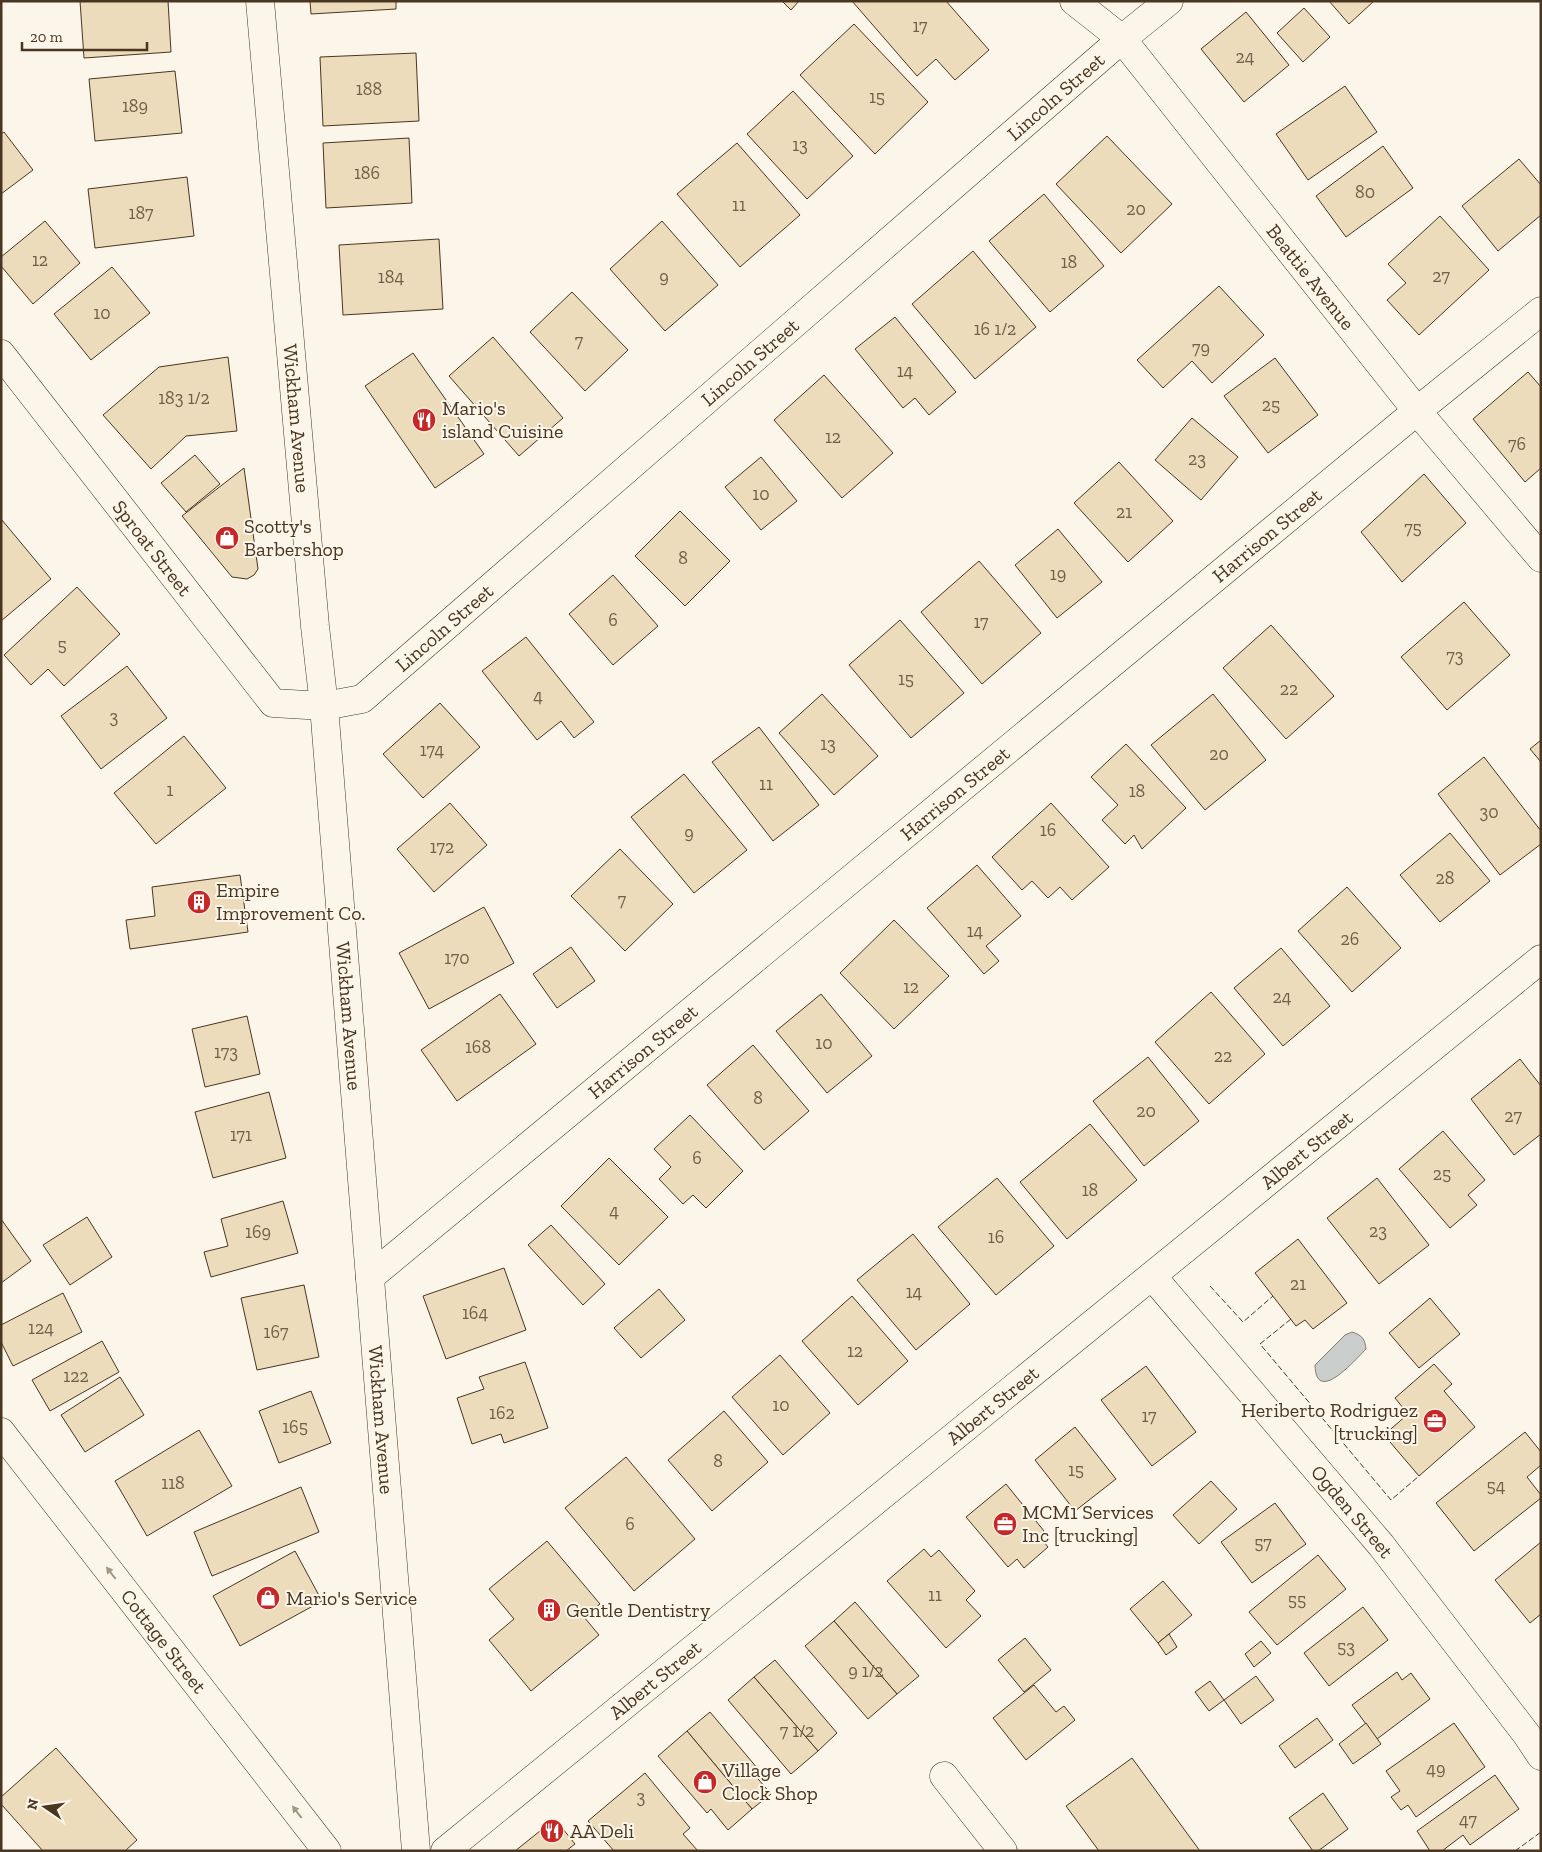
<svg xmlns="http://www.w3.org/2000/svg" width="1542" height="1852" font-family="'Zilla Slab',serif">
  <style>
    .water { fill: #c9cecd; stroke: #887966 }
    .building { fill: #ecdcbc; stroke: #4a3520 }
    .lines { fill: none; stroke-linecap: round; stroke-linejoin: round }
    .minor-casing { stroke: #4a3520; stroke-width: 29 }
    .tertiary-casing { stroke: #4a3520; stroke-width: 29 }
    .primary-casing { stroke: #4a3520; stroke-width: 29 }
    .minor { stroke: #fbf6e9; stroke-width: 28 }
    .tertiary { stroke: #fbf6e9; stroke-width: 28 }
    .primary { stroke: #fbf6e9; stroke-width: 28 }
    .fence { stroke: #4a3520; stroke-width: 1; stroke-dasharray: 6 2.5; stroke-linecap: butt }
    .oneway { fill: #a29684 }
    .labels { text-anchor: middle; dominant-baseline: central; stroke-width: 4; stroke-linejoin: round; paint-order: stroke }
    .number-label { font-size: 18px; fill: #725f47 }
    .street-label { font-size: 20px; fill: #4a3520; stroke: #fbf6e9 }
    .poi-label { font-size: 20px; fill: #4a3520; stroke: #fbf6e9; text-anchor: start }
  </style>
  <rect width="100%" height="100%" fill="#fbf6e9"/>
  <path class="water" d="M1352 1332C1362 1335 1365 1339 1366 1349 1356 1359 1316 1406 1315 1365L1345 1335Z"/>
  <g class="building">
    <polygon points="80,1 168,1 171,52 84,58"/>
    <polygon points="310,1 396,1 396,9 311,14"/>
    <polygon points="782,1 799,1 791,10"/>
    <polygon points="852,1 946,1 989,50 955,80 936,59 917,76"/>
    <polygon points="1329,1 1374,1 1349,24"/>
    <polygon points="1304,8 1330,37 1303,62 1277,33"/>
    <polygon points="1246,12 1289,65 1244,102 1201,49"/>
    <polygon points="854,24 928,102 875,154 800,75"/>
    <polygon points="416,53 419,121 323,126 320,57"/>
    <polygon points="175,71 182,133 95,141 89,79"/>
    <polygon points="1345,86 1377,132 1308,180 1276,134"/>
    <polygon points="793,91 853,156 807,199 747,134"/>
    <polygon points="4,132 33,170 1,194 1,134"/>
    <polygon points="1107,136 1172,204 1121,253 1056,184"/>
    <polygon points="409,138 412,203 326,208 323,143"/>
    <polygon points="737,143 800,215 740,267 677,194"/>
    <polygon points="1383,146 1413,188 1346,237 1316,196"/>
    <polygon points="1519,159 1541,185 1541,215 1498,251 1462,206"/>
    <polygon points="187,177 194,236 95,248 88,189"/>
    <polygon points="1044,194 1104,266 1050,312 989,241"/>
    <polygon points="1440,216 1489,270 1419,335 1387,300 1406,283 1388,264"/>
    <polygon points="45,221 80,263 33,304 1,266 1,257"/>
    <polygon points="662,221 718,285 665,331 610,269"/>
    <polygon points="439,239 443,309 343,315 339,245"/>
    <polygon points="973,251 1036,327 975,379 912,304"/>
    <polygon points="112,267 150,313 91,360 54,314"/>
    <polygon points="1219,286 1264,335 1212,383 1192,361 1163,388 1137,360"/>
    <polygon points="572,292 628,350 585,391 530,332"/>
    <polygon points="895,317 956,392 929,415 915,398 903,408 855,349"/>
    <polygon points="493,337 563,418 519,456 449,376"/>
    <polygon points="413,353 484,454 435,488 365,386"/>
    <polygon points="228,357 237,431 186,436 151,469 103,415 159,367"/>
    <polygon points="1275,358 1318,415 1268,453 1224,396"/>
    <polygon points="1528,372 1541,387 1541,468 1525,482 1473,419"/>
    <polygon points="824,375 893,453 842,498 774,420"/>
    <polygon points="1192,418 1238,457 1201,500 1155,460"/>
    <polygon points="195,455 220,484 186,512 161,483"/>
    <polygon points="761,457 797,501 761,530 725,487"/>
    <polygon points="1119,462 1173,521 1128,562 1074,503"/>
    <polygon points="244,468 258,569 254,575 247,579 232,577 182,516"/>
    <polygon points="1424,474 1466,523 1402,582 1361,532"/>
    <polygon points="680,511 730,561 685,606 635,556"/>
    <polygon points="2,520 51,579 1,621 1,521"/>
    <polygon points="1058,529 1102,582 1057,618 1015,565"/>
    <polygon points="979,561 1041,633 982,684 921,612"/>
    <polygon points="613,575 658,626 613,665 569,614"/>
    <polygon points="77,587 120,634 64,686 48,669 31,685 4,655"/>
    <polygon points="1464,602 1510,655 1447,710 1401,657"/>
    <polygon points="900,620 964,693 911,738 849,665"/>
    <polygon points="1271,625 1334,696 1286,739 1223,668"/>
    <polygon points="526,637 594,722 574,738 561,721 537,740 482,671"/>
    <polygon points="127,666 167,718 101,769 61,716"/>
    <polygon points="822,694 878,756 834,795 779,733"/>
    <polygon points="1213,694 1266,760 1205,810 1151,745"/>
    <polygon points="440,703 480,747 423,798 383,754"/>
    <polygon points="759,727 819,805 773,841 712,762"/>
    <polygon points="184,736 226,788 156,844 114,793"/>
    <polygon points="1541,740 1541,762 1530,749"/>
    <polygon points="1126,744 1186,808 1142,849 1134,835 1125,844 1102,820 1118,805 1091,777"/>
    <polygon points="1484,757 1541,831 1541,844 1500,875 1438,794"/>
    <polygon points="684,774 747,850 694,893 631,817"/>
    <polygon points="450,803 487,845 434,892 397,849"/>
    <polygon points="1051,803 1109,867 1072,900 1060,887 1048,898 1032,881 1022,890 992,857"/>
    <polygon points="1450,833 1490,881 1440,922 1400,875"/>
    <polygon points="620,849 673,904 625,951 571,896"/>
    <polygon points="977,865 1021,916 986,946 999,961 984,974 927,908"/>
    <polygon points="240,875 248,932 130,949 126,920 155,916 152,887"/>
    <polygon points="1347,887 1401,948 1352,992 1298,931"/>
    <polygon points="484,907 514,963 429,1009 399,953"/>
    <polygon points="894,920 949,976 894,1029 840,973"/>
    <polygon points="571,947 595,981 557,1008 533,974"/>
    <polygon points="1281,948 1330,1006 1283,1046 1234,988"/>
    <polygon points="1211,992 1265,1054 1209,1104 1155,1042"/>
    <polygon points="500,994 536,1044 457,1101 421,1050"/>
    <polygon points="821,994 872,1056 827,1093 776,1031"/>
    <polygon points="247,1016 260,1074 205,1087 192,1029"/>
    <polygon points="753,1045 809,1111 764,1150 707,1085"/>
    <polygon points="1148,1057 1199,1121 1144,1166 1093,1101"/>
    <polygon points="1520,1059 1541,1086 1541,1134 1514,1155 1471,1099"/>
    <polygon points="269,1092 286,1158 213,1178 195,1112"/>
    <polygon points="690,1115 743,1171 706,1208 693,1195 683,1204 659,1179 671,1167 654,1149"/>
    <polygon points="1090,1124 1137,1180 1067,1239 1020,1182"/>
    <polygon points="1443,1131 1485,1180 1468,1195 1477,1205 1450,1228 1399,1169"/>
    <polygon points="609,1158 668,1217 619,1265 561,1206"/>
    <polygon points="997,1178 1054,1246 996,1295 938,1227"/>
    <polygon points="1377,1178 1429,1245 1379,1284 1327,1218"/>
    <polygon points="283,1201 298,1253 211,1277 204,1252 228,1246 221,1219"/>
    <polygon points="87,1217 112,1257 70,1285 43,1245"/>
    <polygon points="1,1219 31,1261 1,1283"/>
    <polygon points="551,1225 605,1284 583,1305 528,1245"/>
    <polygon points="913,1234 970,1304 916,1350 857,1280"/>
    <polygon points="1298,1239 1347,1303 1313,1329 1305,1320 1296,1326 1255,1273"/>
    <polygon points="504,1268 526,1330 446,1359 423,1296"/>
    <polygon points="304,1285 319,1357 257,1370 241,1298"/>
    <polygon points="659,1289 685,1320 641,1358 614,1328"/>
    <polygon points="63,1293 82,1332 13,1366 1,1342 1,1325"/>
    <polygon points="852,1296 908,1361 858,1405 802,1341"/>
    <polygon points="1430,1298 1460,1334 1419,1368 1389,1333"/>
    <polygon points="102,1341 119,1372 50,1411 32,1380"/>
    <polygon points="780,1355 830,1413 783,1455 732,1397"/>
    <polygon points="525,1362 548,1428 504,1443 501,1434 472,1444 457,1398 484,1389 479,1377"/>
    <polygon points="1434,1364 1452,1384 1444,1391 1475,1427 1419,1476 1384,1435 1408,1414 1395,1398"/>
    <polygon points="1146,1366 1196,1432 1152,1466 1101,1400"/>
    <polygon points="120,1377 144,1415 85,1452 61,1415"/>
    <polygon points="311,1391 331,1443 279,1463 259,1411"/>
    <polygon points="724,1411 768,1462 712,1511 668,1460"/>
    <polygon points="1075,1427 1116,1479 1075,1511 1035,1460"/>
    <polygon points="199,1430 232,1486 147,1536 115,1481"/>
    <polygon points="1525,1432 1541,1452 1541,1465 1527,1477 1541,1495 1541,1498 1474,1551 1436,1503"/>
    <polygon points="626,1457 695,1539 634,1591 565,1508"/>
    <polygon points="1211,1481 1237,1509 1199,1544 1173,1515"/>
    <polygon points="1006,1484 1044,1531 1039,1536 1048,1547 1024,1568 1017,1559 1008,1567 966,1517"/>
    <polygon points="301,1487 319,1532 212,1576 194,1532"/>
    <polygon points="1275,1503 1306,1544 1252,1583 1221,1542"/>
    <polygon points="547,1541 600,1604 584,1617 599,1635 531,1691 489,1640 514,1619 489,1589"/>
    <polygon points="1541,1542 1541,1614 1530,1623 1495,1580"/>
    <polygon points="924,1549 931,1557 939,1550 975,1591 966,1600 981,1616 946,1648 887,1581"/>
    <polygon points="295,1551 322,1601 240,1646 213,1596"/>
    <polygon points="1318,1555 1346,1589 1277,1645 1249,1612"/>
    <polygon points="1163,1581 1192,1615 1158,1643 1130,1609"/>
    <polygon points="855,1602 919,1676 897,1694 834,1621"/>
    <polygon points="1363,1607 1388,1640 1329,1686 1304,1653"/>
    <polygon points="834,1621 897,1694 868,1719 805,1646"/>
    <polygon points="1169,1634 1177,1647 1166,1655 1158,1643"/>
    <polygon points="1025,1638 1051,1670 1024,1692 998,1660"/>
    <polygon points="1261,1641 1271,1653 1254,1667 1245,1654"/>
    <polygon points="775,1660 837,1733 818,1751 754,1677"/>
    <polygon points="1397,1672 1402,1680 1411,1673 1430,1699 1377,1739 1352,1705"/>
    <polygon points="1256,1676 1274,1700 1241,1724 1224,1700"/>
    <polygon points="754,1677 818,1751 791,1774 728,1700"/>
    <polygon points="1210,1681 1224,1700 1209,1711 1195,1692"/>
    <polygon points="1034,1685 1056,1712 1064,1706 1075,1720 1026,1760 993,1718"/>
    <polygon points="710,1712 758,1769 753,1773 771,1794 752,1809 687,1731"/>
    <polygon points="1317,1718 1333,1740 1295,1768 1279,1746"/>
    <polygon points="1366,1723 1381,1744 1353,1764 1339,1744"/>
    <polygon points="1454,1723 1485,1767 1416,1817 1408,1805 1401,1810 1391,1797 1400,1791 1386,1771"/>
    <polygon points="687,1731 752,1809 728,1830 711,1809 707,1813 658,1756"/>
    <polygon points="56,1748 137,1840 125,1851 43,1851 1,1804 1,1797"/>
    <polygon points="1132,1758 1200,1851 1099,1851 1066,1806"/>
    <polygon points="645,1773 690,1828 683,1834 698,1851 614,1851 588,1821"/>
    <polygon points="1495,1775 1519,1809 1470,1845 1463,1835 1442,1851 1430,1851 1417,1831"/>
    <polygon points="1323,1793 1348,1829 1318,1851 1313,1851 1289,1818"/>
    <polygon points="555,1819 575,1844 566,1851 515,1851"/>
  </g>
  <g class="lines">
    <g class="minor-casing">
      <g id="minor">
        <path id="s1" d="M1074 1 1122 39 1417 411 1541 558"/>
        <path id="s2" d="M1 354 273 703 324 706 362 699 1122 39 1169 1"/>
        <path id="s3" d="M1152 1276 1381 1545 1527 1735 1541 1756"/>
        <path id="s4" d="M370 1277 1417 411 1541 311"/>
        <polyline points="944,1776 1003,1851"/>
        <path id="s5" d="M445 1851 1541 959"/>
      </g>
    </g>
    <g class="tertiary-casing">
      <g id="tertiary">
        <path id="s6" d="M1 1432 327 1851"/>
      </g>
    </g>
    <g class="primary-casing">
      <g id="primary">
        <path id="s7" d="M260 1 315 626 324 706 416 1851"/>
      </g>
    </g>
    <use href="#minor" class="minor"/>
    <use href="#tertiary" class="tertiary"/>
    <use href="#primary" class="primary"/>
    <g class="fence">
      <polyline points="1210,1286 1243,1322 1273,1296"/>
      <polyline points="1291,1319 1260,1344 1391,1500 1419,1476"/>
      <polyline points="1515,1851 1541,1832"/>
    </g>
  </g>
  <defs><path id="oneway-solid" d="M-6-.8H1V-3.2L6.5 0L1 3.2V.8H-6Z" transform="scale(1.25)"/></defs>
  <g class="oneway">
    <use href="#oneway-solid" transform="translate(111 1573) rotate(-128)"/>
    <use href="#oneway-solid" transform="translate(297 1812) rotate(-128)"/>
  </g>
  <defs>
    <g id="restaurant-disc" transform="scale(1.25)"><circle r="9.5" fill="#c62828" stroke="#fbf6e9"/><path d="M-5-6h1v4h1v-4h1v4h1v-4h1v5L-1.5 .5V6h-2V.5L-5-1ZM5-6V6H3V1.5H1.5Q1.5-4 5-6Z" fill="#fff"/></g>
    <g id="shop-disc" transform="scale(1.25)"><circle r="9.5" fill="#c62828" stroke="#fbf6e9"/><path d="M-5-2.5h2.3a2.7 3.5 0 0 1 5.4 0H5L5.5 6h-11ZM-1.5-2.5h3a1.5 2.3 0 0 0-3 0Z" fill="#fff"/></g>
    <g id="building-disc" transform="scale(1.25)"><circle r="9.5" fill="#c62828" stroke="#fbf6e9"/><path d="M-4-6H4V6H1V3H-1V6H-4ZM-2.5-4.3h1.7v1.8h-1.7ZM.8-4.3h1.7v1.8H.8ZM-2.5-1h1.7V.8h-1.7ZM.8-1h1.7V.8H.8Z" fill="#fff"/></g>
    <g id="office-disc" transform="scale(1.25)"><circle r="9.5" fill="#c62828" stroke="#fbf6e9"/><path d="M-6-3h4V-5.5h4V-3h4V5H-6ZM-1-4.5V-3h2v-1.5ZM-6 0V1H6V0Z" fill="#fff"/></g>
  </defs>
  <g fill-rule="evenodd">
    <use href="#restaurant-disc" x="424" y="420"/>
    <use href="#shop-disc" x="227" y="538"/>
    <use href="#building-disc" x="199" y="902"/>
    <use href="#office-disc" x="1435" y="1421"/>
    <use href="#office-disc" x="1005" y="1524"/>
    <use href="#shop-disc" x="268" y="1598"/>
    <use href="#building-disc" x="549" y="1610"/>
    <use href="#shop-disc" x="705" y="1782"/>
    <use href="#restaurant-disc" x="552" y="1831"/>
  </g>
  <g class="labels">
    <g class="number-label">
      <text x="920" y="26">17</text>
      <text x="1245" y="57">24</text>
      <text x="369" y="89">188</text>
      <text x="877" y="97">15</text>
      <text x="135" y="106">189</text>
      <text x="800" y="145">13</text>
      <text x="367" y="173">186</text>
      <text x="1365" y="192">80</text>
      <text x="739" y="205">11</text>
      <text x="1136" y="209">20</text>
      <text x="141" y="213">187</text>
      <text x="40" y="260">12</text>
      <text x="1069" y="262">18</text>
      <text x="1441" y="276">27</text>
      <text x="391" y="277">184</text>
      <text x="664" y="277">9</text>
      <text x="102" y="313">10</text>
      <text x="995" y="329">16 1/2</text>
      <text x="579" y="341">7</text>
      <text x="1201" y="348">79</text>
      <text x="905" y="371">14</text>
      <text x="184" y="398">183 1/2</text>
      <text x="1271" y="405">25</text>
      <text x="833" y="437">12</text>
      <text x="1517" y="444">76</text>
      <text x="1197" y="459">23</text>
      <text x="761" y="494">10</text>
      <text x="1124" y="512">21</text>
      <text x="1413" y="528">75</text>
      <text x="683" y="558">8</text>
      <text x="1058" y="574">19</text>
      <text x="613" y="620">6</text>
      <text x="981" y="622">17</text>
      <text x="62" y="645">5</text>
      <text x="1455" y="656">73</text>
      <text x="906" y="679">15</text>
      <text x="1289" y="689">22</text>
      <text x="538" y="696">4</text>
      <text x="114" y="717">3</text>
      <text x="828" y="744">13</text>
      <text x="432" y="750">174</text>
      <text x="1219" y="754">20</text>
      <text x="766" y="784">11</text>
      <text x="170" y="790">1</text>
      <text x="1137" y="791">18</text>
      <text x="1489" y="812">30</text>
      <text x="1048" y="830">16</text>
      <text x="689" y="833">9</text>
      <text x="442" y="847">172</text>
      <text x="1445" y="878">28</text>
      <text x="622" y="900">7</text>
      <text x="975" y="931">14</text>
      <text x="1350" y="939">26</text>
      <text x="457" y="958">170</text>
      <text x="911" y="987">12</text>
      <text x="1282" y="997">24</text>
      <text x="824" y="1043">10</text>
      <text x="478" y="1047">168</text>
      <text x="226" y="1052">173</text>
      <text x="1223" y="1056">22</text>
      <text x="758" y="1098">8</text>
      <text x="1146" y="1111">20</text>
      <text x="1513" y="1116">27</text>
      <text x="241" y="1135">171</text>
      <text x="697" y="1158">6</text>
      <text x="1442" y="1174">25</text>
      <text x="1090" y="1190">18</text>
      <text x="614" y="1211">4</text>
      <text x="1378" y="1231">23</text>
      <text x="258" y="1232">169</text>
      <text x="996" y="1237">16</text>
      <text x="1298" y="1284">21</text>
      <text x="914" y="1292">14</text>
      <text x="475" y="1313">164</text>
      <text x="41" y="1328">124</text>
      <text x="276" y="1332">167</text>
      <text x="855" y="1351">12</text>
      <text x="76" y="1376">122</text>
      <text x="781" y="1405">10</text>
      <text x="502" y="1413">162</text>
      <text x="1149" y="1416">17</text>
      <text x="295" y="1427">165</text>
      <text x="718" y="1461">8</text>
      <text x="1076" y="1470">15</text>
      <text x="173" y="1483">118</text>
      <text x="1496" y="1486">54</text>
      <text x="630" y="1524">6</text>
      <text x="1263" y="1543">57</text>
      <text x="935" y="1595">11</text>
      <text x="1297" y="1600">55</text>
      <text x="1346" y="1647">53</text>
      <text x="866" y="1671">9 1/2</text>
      <text x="797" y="1731">7 1/2</text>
      <text x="1436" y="1769">49</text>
      <text x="641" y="1797">3</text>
      <text x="1468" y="1820">47</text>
    </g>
    <g class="street-label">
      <text stroke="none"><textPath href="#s2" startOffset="1451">Lincoln Street</textPath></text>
      <text stroke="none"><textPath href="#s1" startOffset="365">Beattie Avenue</textPath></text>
      <text stroke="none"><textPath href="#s2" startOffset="1046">Lincoln Street</textPath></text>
      <text stroke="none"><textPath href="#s7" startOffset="419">Wickham Avenue</textPath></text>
      <text stroke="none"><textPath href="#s4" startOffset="1164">Harrison Street</textPath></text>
      <text stroke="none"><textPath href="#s2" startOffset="246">Sproat Street</textPath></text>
      <text stroke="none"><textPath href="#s2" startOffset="641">Lincoln Street</textPath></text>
      <text stroke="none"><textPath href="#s4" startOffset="759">Harrison Street</textPath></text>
      <text stroke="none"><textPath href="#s7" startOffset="1019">Wickham Avenue</textPath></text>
      <text stroke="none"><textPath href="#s4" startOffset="354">Harrison Street</textPath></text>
      <text stroke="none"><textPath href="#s5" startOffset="1111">Albert Street</textPath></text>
      <text stroke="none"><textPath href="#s5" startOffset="706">Albert Street</textPath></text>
      <text stroke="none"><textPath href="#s7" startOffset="1424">Wickham Avenue</textPath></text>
      <text stroke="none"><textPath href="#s3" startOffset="309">Ogden Street</textPath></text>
      <text stroke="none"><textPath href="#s6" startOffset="265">Cottage Street</textPath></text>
      <text stroke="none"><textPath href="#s5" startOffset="271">Albert Street</textPath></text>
    </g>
    <g class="poi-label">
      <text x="442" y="408">Mario's<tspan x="442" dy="23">island Cuisine</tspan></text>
      <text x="244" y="526">Scotty's<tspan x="244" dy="23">Barbershop</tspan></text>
      <text x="216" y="890">Empire<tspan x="216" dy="23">Improvement Co.</tspan></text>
      <text x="1418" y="1410" text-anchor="end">Heriberto Rodriguez<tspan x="1418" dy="23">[trucking]</tspan></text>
      <text x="1022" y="1512">MCM1 Services<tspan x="1022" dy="23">Inc [trucking]</tspan></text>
      <text x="286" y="1598">Mario's Service</text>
      <text x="566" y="1610">Gentle Dentistry</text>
      <text x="722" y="1770">Village<tspan x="722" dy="23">Clock Shop</tspan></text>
      <text x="570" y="1831">AA Deli</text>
    </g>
  </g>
  <rect width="1542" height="1852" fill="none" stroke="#4a3520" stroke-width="5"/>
  <g transform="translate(45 1807) rotate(283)" stroke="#fbf6e9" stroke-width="4" paint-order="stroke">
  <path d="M0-4L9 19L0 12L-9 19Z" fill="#4a3520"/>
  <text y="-8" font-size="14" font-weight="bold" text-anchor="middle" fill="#4a3520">N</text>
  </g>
  <path d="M22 42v8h125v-8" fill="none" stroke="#4a3520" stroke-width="2.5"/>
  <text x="30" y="42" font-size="15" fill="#4a3520" stroke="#fbf6e9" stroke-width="4" paint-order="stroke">20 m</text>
</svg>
